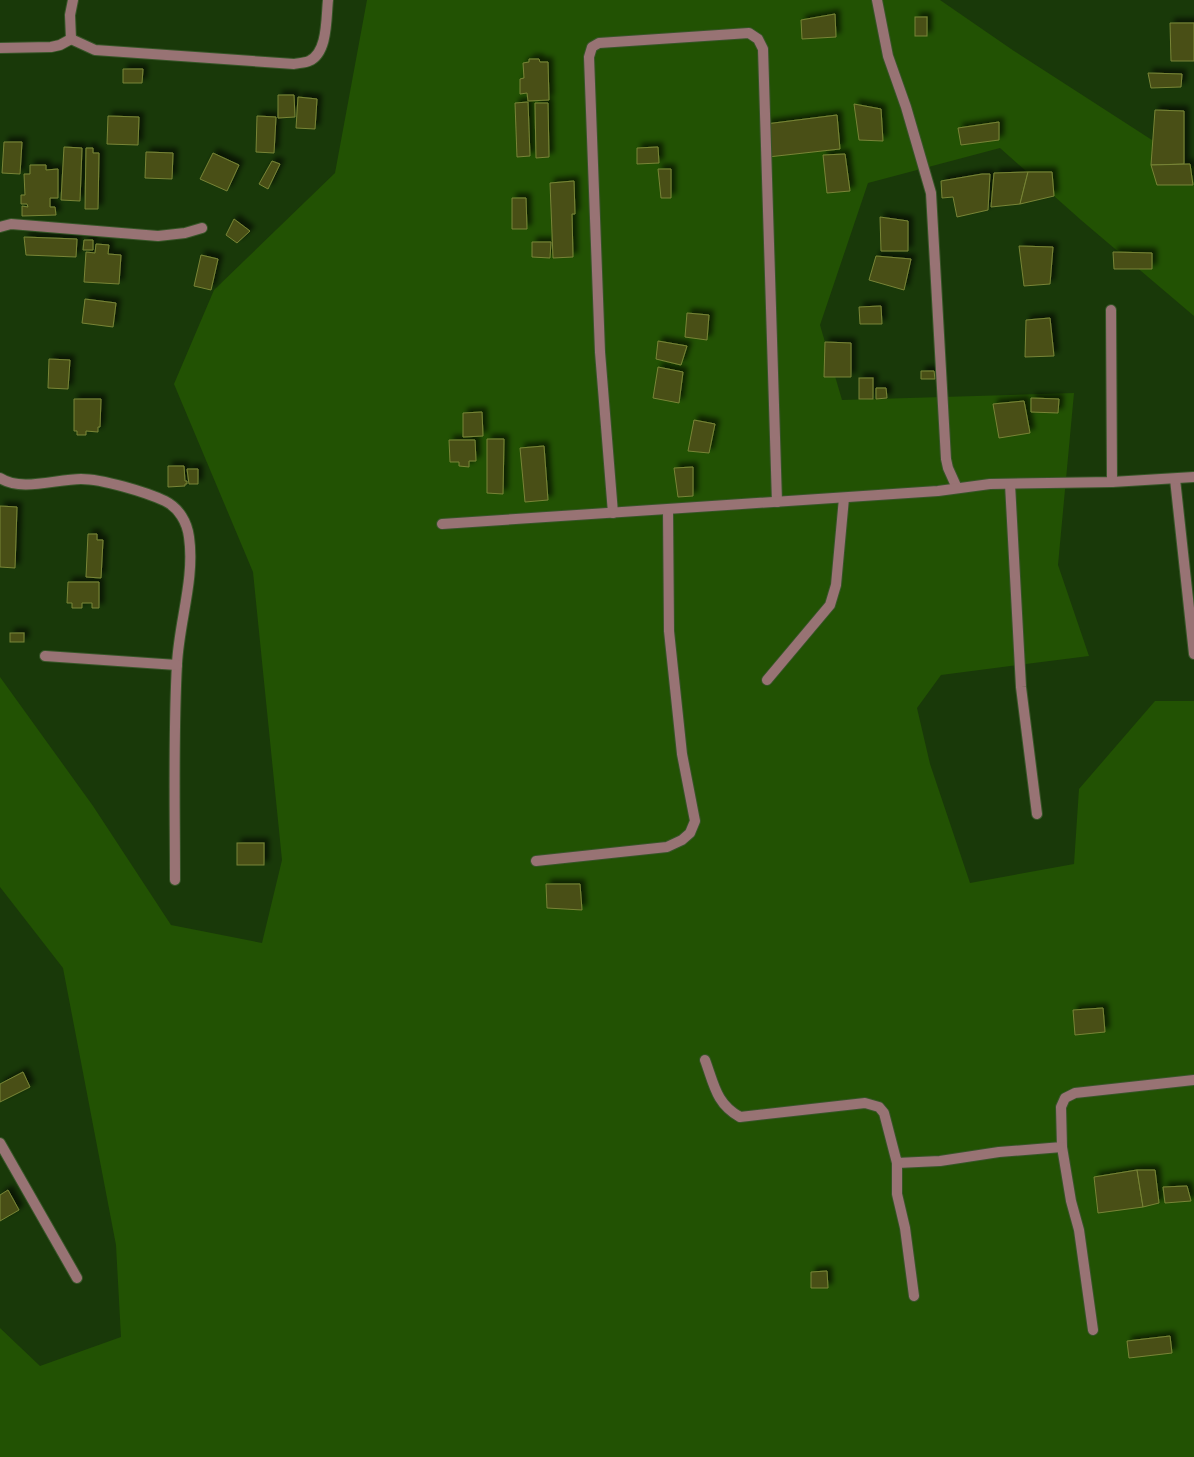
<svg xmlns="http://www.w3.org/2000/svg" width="1194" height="1457" font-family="Arial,sans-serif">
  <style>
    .green { fill: #225203 }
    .building { fill: #485014; stroke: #788437; filter: url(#shadow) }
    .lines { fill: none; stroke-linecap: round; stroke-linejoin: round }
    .minor-casing { stroke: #375528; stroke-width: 12 }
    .minor { stroke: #987374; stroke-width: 10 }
  </style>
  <defs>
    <filter id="shadow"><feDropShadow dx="4.5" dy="-4.5" stdDeviation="2.5" flood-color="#0009"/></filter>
  </defs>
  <rect width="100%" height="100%" fill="#193909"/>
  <polygon class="green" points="367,0 940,0 1014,51 1169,151 1183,164 1190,164 1194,167 1194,316 1081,220 1000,148 868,183 820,325 842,400 1074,393 1058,565 1089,656 941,675 917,708 930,764 970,883 1074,864 1079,789 1155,701 1194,701 1194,1457 0,1457 0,1328 40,1366 121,1337 116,1245 63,968 0,887 0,677 93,806 171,925 262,943 282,860 253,572 174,384 214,290 335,173"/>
  <g class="building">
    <polygon points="835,14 836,37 802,39 801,20"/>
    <rect x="915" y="17" width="12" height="19"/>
    <polygon points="1170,23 1194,23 1194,61 1171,61"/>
    <polygon points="529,59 539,59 540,62 548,62 549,100 528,101 527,93 520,94 520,79 524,78 523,63 529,62"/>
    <polygon points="123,69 143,69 142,83 123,83"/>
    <polygon points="1148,73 1182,74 1181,87 1151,88"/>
    <polygon points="278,95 294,95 295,117 278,118"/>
    <polygon points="298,97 317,99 315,129 296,128"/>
    <polygon points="528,102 530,156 517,157 515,103"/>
    <polygon points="535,103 548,103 549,157 536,158"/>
    <polygon points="854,104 881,109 883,141 859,140"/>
    <polygon points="1155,110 1184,111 1184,164 1151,165"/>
    <polygon points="837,115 840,149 768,157 766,124"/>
    <polygon points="108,116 139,117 138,145 107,144"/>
    <polygon points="257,116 276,117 274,153 256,152"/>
    <polygon points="999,122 999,140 961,145 958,128"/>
    <polygon points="4,142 22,142 20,174 2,173"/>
    <polygon points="64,147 82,148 80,201 61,200"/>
    <polygon points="658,147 659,163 637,164 637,148"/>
    <polygon points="86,148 93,148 93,153 99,153 98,209 85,209"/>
    <polygon points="146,152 173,153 172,179 145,178"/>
    <polygon points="213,153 239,165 227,191 200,179"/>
    <polygon points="845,154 850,191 827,193 823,155"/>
    <polygon points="272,161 280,164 268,189 259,184"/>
    <polygon points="1190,164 1193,185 1157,185 1151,165"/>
    <polygon points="30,165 46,165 46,170 58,169 58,198 50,198 50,207 55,207 56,215 22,216 22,206 28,207 27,204 21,204 21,195 25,195 24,174 30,174"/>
    <polygon points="658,169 671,169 671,198 661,198"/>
    <polygon points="1028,172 1020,204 991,207 994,173"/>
    <polygon points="1028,172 1052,172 1054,196 1020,204"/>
    <polygon points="982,174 990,174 988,210 957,217 953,197 942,198 941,181"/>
    <polygon points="574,181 575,214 572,214 573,257 553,258 550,183"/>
    <polygon points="512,198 526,198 527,229 512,229"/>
    <polygon points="880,217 908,221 908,251 881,251"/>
    <polygon points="234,219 250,231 237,243 226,235"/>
    <polygon points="24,237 77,239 76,257 26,255"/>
    <polygon points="84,240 93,240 93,250 83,250"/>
    <polygon points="532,242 551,242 550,258 532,257"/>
    <polygon points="96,244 109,245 108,254 121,255 119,284 84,282 86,252 95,253"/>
    <polygon points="1019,246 1053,247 1050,284 1024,286"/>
    <polygon points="1113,252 1152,253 1152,269 1114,269"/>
    <polygon points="201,255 218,259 211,290 194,286"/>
    <polygon points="876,256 911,259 904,290 869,280"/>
    <polygon points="85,299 116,303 113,327 82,323"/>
    <polygon points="881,306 882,324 860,324 859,307"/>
    <polygon points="687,313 709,315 707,340 685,337"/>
    <polygon points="1050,318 1054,356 1025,357 1026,320"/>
    <polygon points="658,341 687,346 681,365 656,359"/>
    <polygon points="825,342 851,343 851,377 824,377"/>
    <polygon points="49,359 70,360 68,389 48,388"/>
    <polygon points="658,367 683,372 679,403 653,398"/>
    <polygon points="921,371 934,371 935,379 921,379"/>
    <rect x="859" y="378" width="14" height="21"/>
    <polygon points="876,388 886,388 887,398 876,399"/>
    <polygon points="1031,398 1059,399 1058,413 1031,412"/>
    <polygon points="74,399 101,399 100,427 98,427 98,432 86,431 86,435 77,435 77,431 74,431"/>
    <polygon points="1024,401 1030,433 999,438 993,404"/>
    <polygon points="482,412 483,436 463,437 463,413"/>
    <polygon points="694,420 715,424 709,453 688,451"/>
    <polygon points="487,439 504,439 503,494 487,493"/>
    <polygon points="449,440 475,440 476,461 469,461 469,467 459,466 459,462 450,462"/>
    <polygon points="544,446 548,500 525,502 520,448"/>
    <polygon points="168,466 184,466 185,481 187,481 187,484 185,484 185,486 168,487"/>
    <polygon points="693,467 693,496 678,497 674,468"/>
    <polygon points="187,469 198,469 198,484 189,484"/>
    <polygon points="0,506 17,507 15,568 0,567"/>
    <polygon points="88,534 97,534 97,540 103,540 101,578 86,577"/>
    <polygon points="68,582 99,582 99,608 92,608 92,603 82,603 82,608 72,608 72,603 67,603"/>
    <rect x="10" y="633" width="14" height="9"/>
    <rect x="237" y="843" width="27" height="22"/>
    <polygon points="546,884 580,884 582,910 547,908"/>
    <polygon points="1103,1008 1105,1032 1075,1035 1073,1010"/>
    <polygon points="23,1072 30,1087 0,1102 0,1084"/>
    <polygon points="1137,1170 1143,1207 1098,1213 1094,1177"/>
    <polygon points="1137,1170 1155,1170 1159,1203 1143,1207"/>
    <polygon points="1187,1186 1191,1201 1165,1203 1163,1187"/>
    <polygon points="8,1190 19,1210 0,1221 0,1195"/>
    <polygon points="827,1271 828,1288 811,1288 811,1272"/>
    <polygon points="1170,1336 1172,1353 1129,1358 1127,1341"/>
  </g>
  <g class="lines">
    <g class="minor-casing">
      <g id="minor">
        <polyline points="877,0 888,56 906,107 931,193 946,459 948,468 957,488"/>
        <path d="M71 39 95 50 294 64C298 63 305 63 309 61 328 53 326 18 328 0"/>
        <polyline points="71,39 70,15 73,0"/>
        <polyline points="0,48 51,47 60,45 71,39"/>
        <polyline points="0,227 11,224 158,236 185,233 202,228"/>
        <polyline points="1111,310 1112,482"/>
        <path d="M0 478C21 492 56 479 81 479 102 479 146 492 165 501 179 508 187 522 189 537 195 579 179 622 177 664 173 736 175 808 175 880"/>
        <polyline points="1175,479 1194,654"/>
        <polyline points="1010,484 1021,687 1037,814"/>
        <polyline points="613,513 600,352 589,57 592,47 599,43 749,33 758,39 763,49 777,502"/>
        <polyline points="442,524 938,491 990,484 1112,482 1194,477"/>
        <polyline points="45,656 177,665"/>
        <polyline points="767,680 830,605 836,585 844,498"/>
        <polyline points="536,861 667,847 682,840 690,833 695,821 682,754 669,631 668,510"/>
        <path d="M705 1060C714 1084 716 1104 740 1117L865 1103 879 1107 884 1113 897 1163 940 1161 999 1152 1062 1147 1061 1107 1065 1098 1075 1093 1194 1080"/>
        <polyline points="0,1143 77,1278"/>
        <polyline points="1062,1147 1071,1201 1079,1230 1093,1330"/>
        <polyline points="897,1163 897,1194 905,1228 914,1296"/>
      </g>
    </g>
    <use href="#minor" class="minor"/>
  </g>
</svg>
